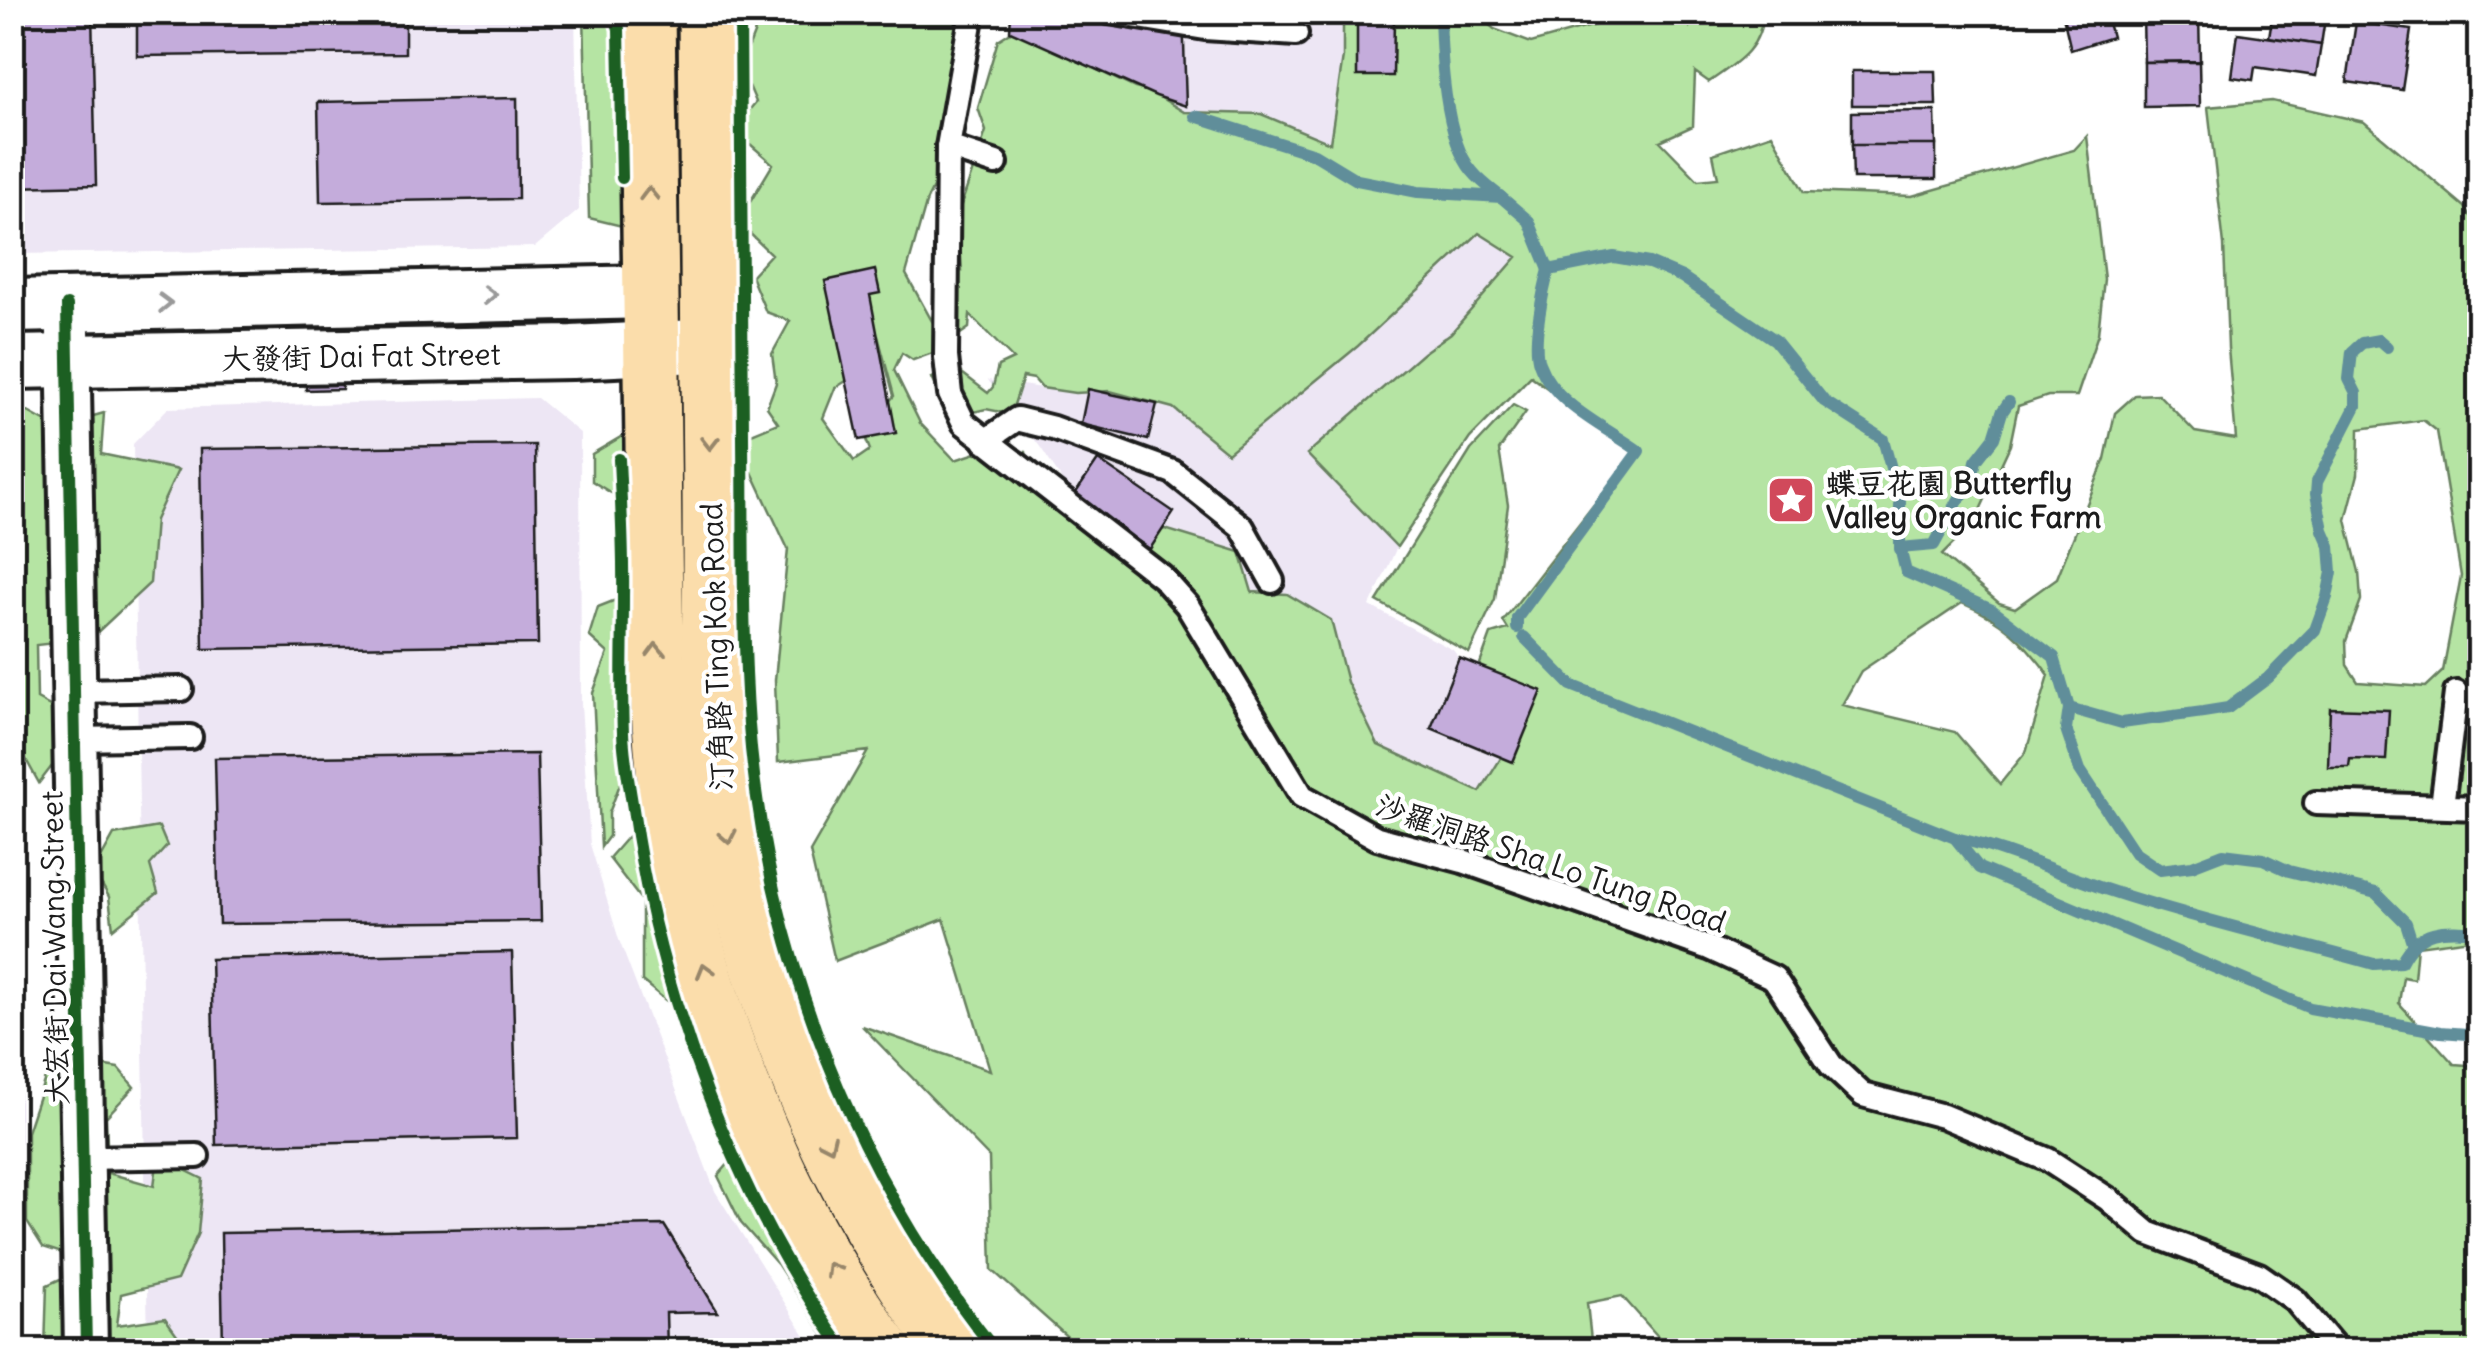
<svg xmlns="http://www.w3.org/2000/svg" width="2492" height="1363" font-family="Delius,'LXGW WenKai TC',sans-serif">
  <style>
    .built { fill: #ede6f4 }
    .green { fill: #b5e4a3; stroke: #688060; stroke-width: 2.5; fill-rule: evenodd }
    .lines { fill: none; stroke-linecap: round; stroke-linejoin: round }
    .stream { stroke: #608e9a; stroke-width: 12 }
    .building { fill: #c4acdb; stroke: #1c1c1c; stroke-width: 2.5 }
    .service-casing { stroke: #1c1c1c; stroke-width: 30 }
    .minor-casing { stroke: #1c1c1c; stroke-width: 50 }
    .tertiary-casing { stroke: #1c1c1c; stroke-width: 60 }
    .primary-casing { stroke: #1c1c1c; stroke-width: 62 }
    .service { stroke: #fff; stroke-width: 22 }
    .minor { stroke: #fff; stroke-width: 42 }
    .tertiary { stroke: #fff; stroke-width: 52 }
    .primary { stroke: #fbddab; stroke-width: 55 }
    .cycleway-casing { stroke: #fff; stroke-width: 19 }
    .cycleway { stroke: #1b5e20; stroke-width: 12 }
    .oneway { stroke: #97866b }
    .oneway2 { stroke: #999 }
    .labels { text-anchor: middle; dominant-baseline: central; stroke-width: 9; stroke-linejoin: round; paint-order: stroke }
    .street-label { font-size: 30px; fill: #1c1c1c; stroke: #fff }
    .poi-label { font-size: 30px; font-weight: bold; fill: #1c1c1c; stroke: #fff; text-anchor: start }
  </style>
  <rect width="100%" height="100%" fill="#fff"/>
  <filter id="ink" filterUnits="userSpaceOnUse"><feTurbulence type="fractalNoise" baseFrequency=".01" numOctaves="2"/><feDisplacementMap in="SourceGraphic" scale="20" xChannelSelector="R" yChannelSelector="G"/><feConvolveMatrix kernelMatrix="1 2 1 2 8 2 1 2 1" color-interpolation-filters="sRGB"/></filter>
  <g filter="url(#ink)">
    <g class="built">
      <polygon points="12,13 575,13 579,210 535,247 13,254"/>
      <polygon points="1010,13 1343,13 1343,57 1331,143 1261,114 1184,112 1010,31"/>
      <polygon points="1478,233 1517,257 1451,333 1423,353 1307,454 1397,547 1370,606 1453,650 1459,658 1542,691 1513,762 1480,792 1378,745 1347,681 1279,613 1208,551 1073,497 1041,448 988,380 1075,393 1088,389 1173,408 1228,453 1358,346"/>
      <polygon points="537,398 580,433 581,704 590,844 619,940 715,1191 814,1350 148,1350 133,444 168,408"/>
      <polygon points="12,682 17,830 23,1350 12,1350"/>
    </g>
    <g class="green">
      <polygon points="584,13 681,13 688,23 674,56 672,125 697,142 670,167 666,219 622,226 589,218"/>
      <path d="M762 13H982L963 124 927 200 906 274 932 321 940 263 962 271 958 214 986 131 978 108 998 40 1014 30 1135 88 1150 91 1184 112 1261 114 1330 143 1343 57V13H1476L1494 29 1531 43 1638 13H1688L1690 25 1695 13H1763C1761 49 1738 62 1709 82L1695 72 1693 126 1660 141 1698 180 1718 178 1713 154 1772 134 1804 192 1912 196 2074 150 2087 136 2104 279 2098 334 2077 396H2048L2018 406 2010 445 1974 523 1942 555 1999 603 2015 608 2057 578 2105 459 2115 413 2135 395 2158 394 2195 432 2236 439 2228 348 2224 245 2208 107 2272 101 2364 122 2465 207 2479 228V938L2417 946 2414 979 2403 977 2399 1003 2454 1064 2479 1066V1350H1670L1622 1296 1587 1303 1592 1350H1082L992 1270 989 1157 862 1026 990 1070 944 919 835 961 810 852 868 751 778 762 775 680 788 549 737 440 778 423 767 407 776 383 772 354 790 321 766 312 751 276 771 254 738 222 773 164 733 129 756 102 741 67ZM1479 233 1517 257 1451 333 1423 353 1307 454 1397 547 1470 438 1531 376 1634 453 1503 621 1508 629 1491 634 1473 683 1514 737 1480 792 1378 745 1347 682 1331 620 1287 594 1252 592 1240 552 1165 529 1122 540 1104 501 1067 502 1028 467 1026 452 988 449 955 460 920 423 894 370 902 353 913 360 933 353 969 328 970 315 1013 359 998 366 993 387 988 393 954 367 932 378 943 401 965 414 986 409 1011 414 1023 377 1034 379 1042 388 1075 393 1110 391 1173 408 1228 453 1358 346ZM873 333 878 336 894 396 863 432 870 450 854 461 823 418 835 388 865 369ZM2423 420 2437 431 2461 576 2443 671 2426 687 2358 682 2347 665 2346 641 2361 600 2359 572 2346 520 2358 474 2359 429ZM1962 603C2003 620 2023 640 2049 675L2026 752 2000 784 1955 732 1842 705 1861 671Z"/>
      <polygon points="12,403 55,427 104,413 101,454 178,470 155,520 150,583 90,639 36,645 37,699 63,713 68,745 39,783 13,736"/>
      <polygon points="1513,405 1526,412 1499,450 1508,505 1495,599 1469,653 1377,601 1471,450"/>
      <polygon points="626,434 681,456 664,471 637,509 592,481 592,454"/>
      <polygon points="641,590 628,714 635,738 697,1005 669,1003 642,981 642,901 609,858 643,819 646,788 623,776 609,813 609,836 601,847 593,693 608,653 589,636 598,607"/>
      <polygon points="159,827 167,846 150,865 158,893 113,929 109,897 94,871 114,835"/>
      <polygon points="52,1057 118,1068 134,1087 106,1117 108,1173 154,1186 158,1157 203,1179 198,1233 177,1280 121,1294 117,1325 165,1318 188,1350 45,1350 47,1285 71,1274 75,1257 43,1247 27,1222 27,1132"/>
      <polygon points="799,1140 823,1200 828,1244 903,1350 830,1350 822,1333 778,1265 741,1223 718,1176 744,1146"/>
    </g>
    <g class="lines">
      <g class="stream">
        <path d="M1440 12C1441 55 1444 138 1472 171 1480 181 1491 189 1501 197"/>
        <polyline points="1195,116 1314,154 1357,180 1418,192 1501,197 1529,221 1549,270 1614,257 1649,263 1682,277 1775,340 1824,401 1883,439 1900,501 1900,548 1906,572 1992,610 2054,657 2069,708 2066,729 2080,770 2135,853 2160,870 2192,866 2223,854 2263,859 2289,871 2376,893 2406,923 2412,942"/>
        <polyline points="1900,548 1934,545 1959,499 1970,488 1976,461 1994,438 2002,412 2009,402"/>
        <path d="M1517 628V618L1639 451C1606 427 1554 405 1539 363 1532 343 1543 291 1549 270"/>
        <polyline points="1524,637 1571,685 1955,838 1979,868 2310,1008 2441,1032 2480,1035"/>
        <polyline points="2069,708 2122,723 2203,712 2228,708 2268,678 2315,630 2327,597 2332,572 2330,546 2323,530 2316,494 2317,482 2356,406 2356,393 2349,379 2352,352 2362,343 2379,340 2387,347"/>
        <path d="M1955 838C2008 849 2057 873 2108 890 2195 919 2285 939 2374 964L2401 962C2419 927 2443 929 2480 932"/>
      </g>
    </g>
    <g class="building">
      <polygon points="12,12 92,12 96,185 12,187"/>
      <polygon points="137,12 405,12 405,53 137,56"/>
      <polygon points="1011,12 1183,12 1186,106 1156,96 1010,31"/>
      <polygon points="2062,12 2105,12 2112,37 2071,50"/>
      <polygon points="2273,12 2326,12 2321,45 2269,37"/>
      <polygon points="2199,14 2200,61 2144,62 2143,15"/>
      <polygon points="1357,16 1394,18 1393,76 1357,76"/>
      <polygon points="2356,22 2411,30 2402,90 2347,82"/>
      <polygon points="2238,33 2321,45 2316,76 2255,67 2253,80 2232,77"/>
      <polygon points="2144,62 2199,62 2200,106 2144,107"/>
      <polygon points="1852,71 1935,71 1936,105 1852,105"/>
      <polygon points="517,98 518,199 320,202 318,102"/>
      <polygon points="1935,111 1936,145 1852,146 1852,112"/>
      <polygon points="1852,145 1936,145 1936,179 1853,179"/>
      <polygon points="875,270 880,293 870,295 896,433 859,440 825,281"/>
      <polygon points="342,377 342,389 306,390 306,378"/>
      <polygon points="1088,389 1157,404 1148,440 1081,424"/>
      <polygon points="535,445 538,644 203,649 200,449"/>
      <polygon points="1098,460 1174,512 1150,549 1073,497"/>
      <polygon points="1459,658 1542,691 1513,762 1431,728"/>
      <polygon points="2330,708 2389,710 2386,760 2350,759 2349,767 2328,767"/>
      <polygon points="537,754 541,921 219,924 215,758"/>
      <polygon points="512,952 517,1138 216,1145 211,959"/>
      <polygon points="664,1225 718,1312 666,1313 667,1350 223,1350 221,1233"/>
    </g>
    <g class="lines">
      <g class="service-casing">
        <g id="service">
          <polyline points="972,12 948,147 946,357 950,394 964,423 1162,577 1187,605 1302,796 1377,838 1463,861 1709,948 1774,978 1831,1065 1863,1095 1943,1116 2048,1160 2108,1199 2148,1233 2259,1275 2295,1300 2337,1350"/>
          <polyline points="1109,12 1205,28 1296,34"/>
          <polyline points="948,147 996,163"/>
          <polyline points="985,441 1017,419 1053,428 1173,472 1242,527 1272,581"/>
          <polyline points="76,691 181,689"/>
          <polyline points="76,739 190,737"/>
          <polyline points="2316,803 2480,808"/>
          <polyline points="2442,806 2456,693"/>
          <polyline points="83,1158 197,1156"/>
        </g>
      </g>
      <g class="minor-casing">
        <polyline id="minor" points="68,331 86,1350"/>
      </g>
      <g class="tertiary-casing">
        <g id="tertiary">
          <polyline points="12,306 651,292"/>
          <polyline points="12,362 572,352 697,346"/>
        </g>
      </g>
      <g class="primary-casing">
        <g id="primary">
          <path d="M647 12C649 156 651 300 653 444 655 575 652 707 673 837 701 1009 780 1211 884 1350"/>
          <path d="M706 12C708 174 709 335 710 496 711 601 706 709 723 813 755 1006 835 1193 951 1350"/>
        </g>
      </g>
      <use href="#service" class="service"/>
      <use href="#minor" class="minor"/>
      <use href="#tertiary" class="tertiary"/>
      <use href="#primary" class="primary"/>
      <g class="cycleway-casing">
        <g id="cycleway">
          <polyline points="614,12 619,29 622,178"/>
          <path d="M740 12C741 154 742 295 743 437 744 532 742 629 749 725 766 950 854 1174 995 1350"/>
          <polyline points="67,305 86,1350"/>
          <path d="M619 459C621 504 624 550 623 596 623 641 621 688 623 733 624 758 629 784 633 809 658 991 735 1201 844 1350"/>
        </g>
      </g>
      <use href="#cycleway" class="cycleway"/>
    </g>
    <defs><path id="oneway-chevron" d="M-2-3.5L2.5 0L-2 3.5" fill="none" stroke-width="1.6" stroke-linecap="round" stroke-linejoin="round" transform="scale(2.5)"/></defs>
    <g class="oneway">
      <use href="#oneway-chevron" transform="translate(649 194) rotate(-91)"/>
      <use href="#oneway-chevron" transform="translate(710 443) rotate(90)"/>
      <use href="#oneway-chevron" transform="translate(656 650) rotate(-91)"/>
      <use href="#oneway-chevron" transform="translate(728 837) rotate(79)"/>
      <use href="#oneway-chevron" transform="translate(705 970) rotate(-106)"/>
      <use href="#oneway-chevron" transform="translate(829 1144) rotate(65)"/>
      <use href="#oneway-chevron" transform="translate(832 1269) rotate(-121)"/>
    </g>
    <g class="oneway2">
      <use href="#oneway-chevron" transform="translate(490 295) rotate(-1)"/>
      <use href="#oneway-chevron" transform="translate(165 303) rotate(-1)"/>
    </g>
  </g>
  <defs>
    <g id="sight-square" transform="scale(2.5)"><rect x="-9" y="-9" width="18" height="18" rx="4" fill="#d1495b" stroke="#fff"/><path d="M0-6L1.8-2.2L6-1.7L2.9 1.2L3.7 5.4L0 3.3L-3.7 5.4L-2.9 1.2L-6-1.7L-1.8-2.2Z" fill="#fff"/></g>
  </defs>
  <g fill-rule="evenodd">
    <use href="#sight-square" x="1791" y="500"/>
  </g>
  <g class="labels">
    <g class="street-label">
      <text transform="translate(361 356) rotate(-1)">大發街 Dai Fat Street</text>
      <text transform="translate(716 647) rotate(-92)">汀角路 Ting Kok Road</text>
      <text transform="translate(1551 863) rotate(19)">沙羅洞路 Sha Lo Tung Road</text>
      <text transform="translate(54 948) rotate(-91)">大宏街 Dai Wang Street</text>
    </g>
    <g class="poi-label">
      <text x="1826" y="483">蝶豆花園 Butterfly<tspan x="1826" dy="34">Valley Organic Farm</tspan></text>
    </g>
  </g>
  <rect width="2492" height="1363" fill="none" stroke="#fff" stroke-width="50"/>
  <rect x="25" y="25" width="2442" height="1313" fill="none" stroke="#1c1c1c" stroke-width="4" filter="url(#ink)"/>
</svg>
